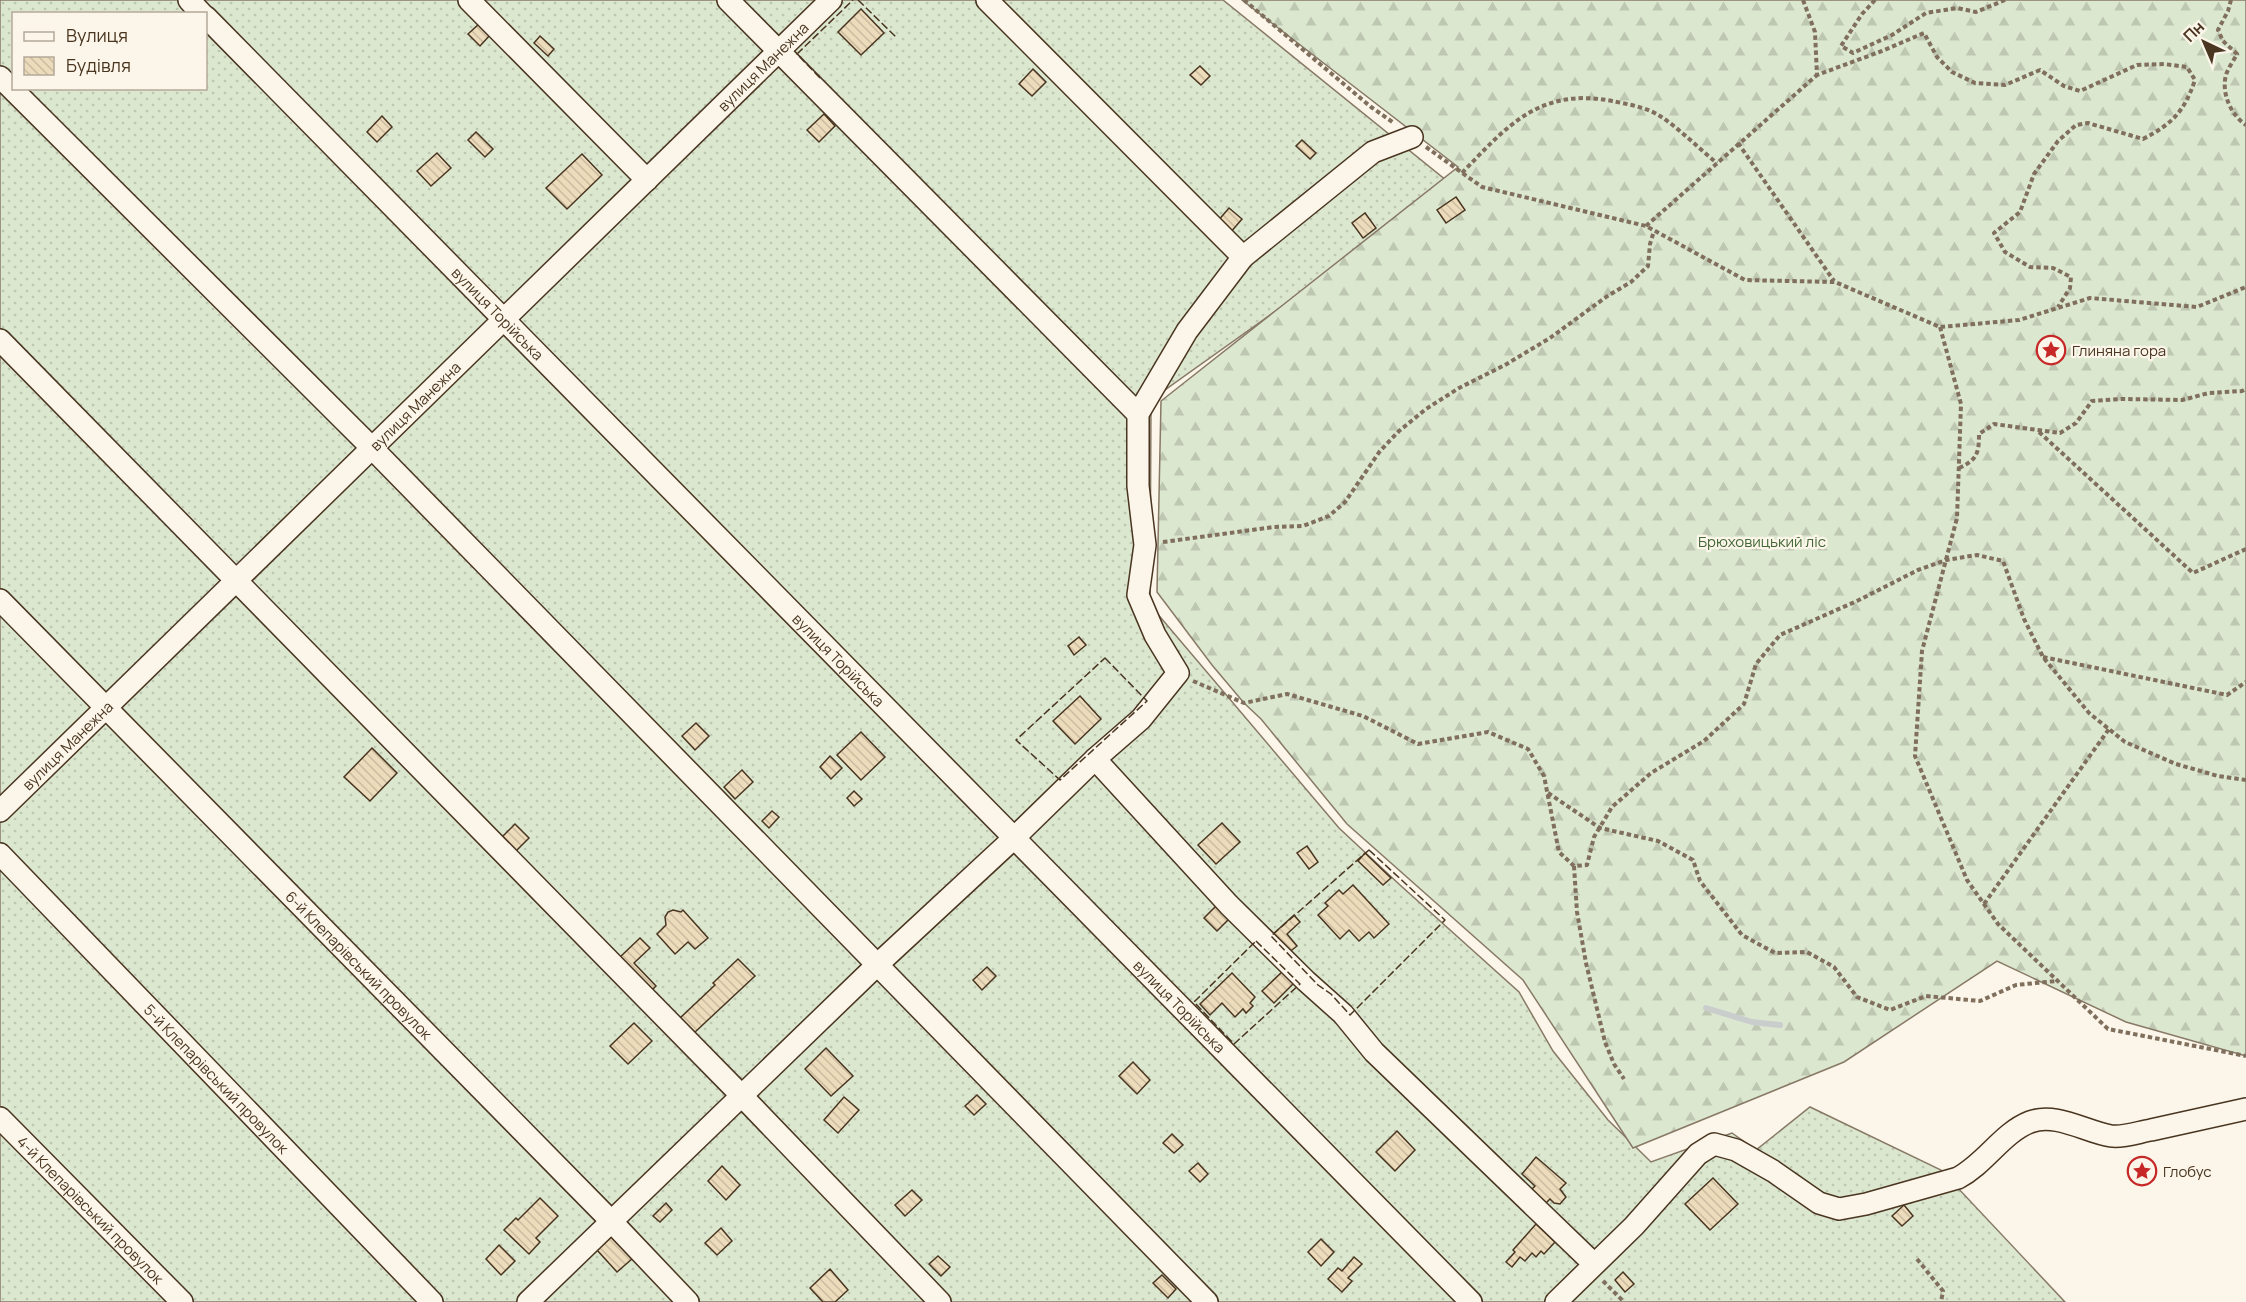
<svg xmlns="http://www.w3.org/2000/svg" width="2246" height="1302" font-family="Manrope,sans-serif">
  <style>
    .grass { fill: url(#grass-dots); stroke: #887966; stroke-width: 1.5; fill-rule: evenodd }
    .forest { fill: url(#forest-firs); stroke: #887966; stroke-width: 1.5 }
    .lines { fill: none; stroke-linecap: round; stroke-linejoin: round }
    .stream { stroke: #c9cecd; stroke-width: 6 }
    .building { fill: url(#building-back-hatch); stroke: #4a3520; stroke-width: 1.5 }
    .minor-casing { stroke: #4a3520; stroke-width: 24 }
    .path { stroke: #7f6f5c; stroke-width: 4; stroke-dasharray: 4.5 3; stroke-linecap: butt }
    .minor { stroke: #fbf6e9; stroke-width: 21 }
    .fence { stroke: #4a3520; stroke-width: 1.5; stroke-dasharray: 8 3; stroke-linecap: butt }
    .labels { text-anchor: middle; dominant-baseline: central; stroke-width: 4.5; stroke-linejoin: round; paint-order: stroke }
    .street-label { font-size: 15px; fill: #4a3520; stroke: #fbf6e9 }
    .poi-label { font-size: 15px; fill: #4a3520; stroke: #fbf6e9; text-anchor: start }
    .park-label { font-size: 15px; fill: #436837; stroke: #fbf6e9 }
  </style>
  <defs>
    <pattern id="grass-dots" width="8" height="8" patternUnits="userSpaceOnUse" patternTransform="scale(1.5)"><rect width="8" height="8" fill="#dce7d0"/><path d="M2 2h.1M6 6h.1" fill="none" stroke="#bec7b2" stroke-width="1.8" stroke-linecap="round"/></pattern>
    <pattern id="forest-firs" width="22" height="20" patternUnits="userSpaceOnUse" patternTransform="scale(1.5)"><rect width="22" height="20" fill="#dce7d0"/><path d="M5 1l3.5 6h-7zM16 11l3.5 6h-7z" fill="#bec7b2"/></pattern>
    <pattern id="building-back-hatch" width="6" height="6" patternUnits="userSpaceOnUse" patternTransform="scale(1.5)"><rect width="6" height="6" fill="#ecdcbc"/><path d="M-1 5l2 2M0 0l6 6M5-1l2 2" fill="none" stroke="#ccbda1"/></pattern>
  </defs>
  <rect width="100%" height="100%" fill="#fbf6e9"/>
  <path class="grass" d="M0 0H1223L1452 185 1151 400 1150 605 1339 828 1400 885 1519 992 1553 1051 1608 1120 1651 1162 1732 1133 1756 1150 1810 1107 1941 1170 2065 1302H0ZM14 14H206V88H14Z"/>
  <polygon class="forest" points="1242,0 2246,0 2246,1056 2126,1022 1997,961 1844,1062 1633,1148 1523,980 1347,824 1261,719 1244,703 1212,665 1157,592 1161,401 1458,167"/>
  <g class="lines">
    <polyline class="stream" points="1706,1008 1752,1022 1780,1025"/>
  </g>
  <g class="building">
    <polygon points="861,9 884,33 861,55 838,32"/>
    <polygon points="480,23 491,34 480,46 468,34"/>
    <polygon points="540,36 554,49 548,56 534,43"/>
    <polygon points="1200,66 1210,76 1201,85 1190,75"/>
    <polygon points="1033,69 1046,82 1032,96 1019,84"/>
    <polygon points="824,114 835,126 819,142 807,130"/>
    <polygon points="382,116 392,127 377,142 367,132"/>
    <polygon points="476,132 493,149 485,157 468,140"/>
    <polygon points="1302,140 1316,153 1310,159 1296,146"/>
    <polygon points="437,153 451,168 431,186 417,171"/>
    <polygon points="582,154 602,175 567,209 546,188"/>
    <polygon points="1456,197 1465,210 1446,223 1437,210"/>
    <polygon points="1229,208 1242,219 1230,233 1217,222"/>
    <polygon points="1365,213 1376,228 1363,238 1352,223"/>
    <polygon points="1079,637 1086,645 1074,655 1068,646"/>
    <polygon points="1080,696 1101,719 1075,744 1053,721"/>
    <polygon points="696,723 709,736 695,750 682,736"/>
    <polygon points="861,732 885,757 861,780 837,755"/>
    <polygon points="372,748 397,773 370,801 344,777"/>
    <polygon points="830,756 842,768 831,779 820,767"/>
    <polygon points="742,770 753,782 735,799 724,787"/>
    <polygon points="854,791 862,799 854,806 847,798"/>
    <polygon points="772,811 779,817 769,828 762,821"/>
    <polygon points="1222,823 1240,842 1216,864 1198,845"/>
    <polygon points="515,824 529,838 514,853 500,839"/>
    <polygon points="1307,846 1318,862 1309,869 1297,853"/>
    <polygon points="1365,853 1391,878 1383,885 1358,861"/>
    <polygon points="1353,885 1389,924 1374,938 1369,932 1359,941 1349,930 1340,939 1318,915 1328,906 1325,903 1339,890 1343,894"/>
    <polygon points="1216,906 1229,919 1217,931 1204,918"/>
    <polygon points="673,910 681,912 683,910 708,938 695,949 688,942 675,954 657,934 666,925 665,917 668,912"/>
    <polygon points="1294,915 1300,922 1287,934 1297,946 1288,953 1271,936"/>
    <polygon points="640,938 650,948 634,963 656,986 650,992 620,957"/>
    <polygon points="738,959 755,976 694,1033 680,1018 715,985 713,983"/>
    <polygon points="987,967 996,976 982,990 973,980"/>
    <polygon points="1284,970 1295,982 1274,1003 1262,991"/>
    <polygon points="1232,973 1255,997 1250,1003 1253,1006 1246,1013 1243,1009 1235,1017 1222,1003 1210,1015 1200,1004"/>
    <polygon points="634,1023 652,1041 628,1064 610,1046"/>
    <polygon points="826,1048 853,1076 831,1096 805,1069"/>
    <polygon points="1133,1062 1150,1080 1137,1094 1119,1076"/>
    <polygon points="977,1095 986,1104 974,1115 965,1106"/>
    <polygon points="844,1097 859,1110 838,1133 824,1120"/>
    <polygon points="1397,1131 1415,1150 1395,1171 1376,1152"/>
    <polygon points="1172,1134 1183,1145 1174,1153 1163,1143"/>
    <polygon points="1536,1157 1566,1183 1560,1189 1566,1197 1560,1204 1554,1203 1550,1199 1546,1203 1531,1190 1535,1186 1522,1174"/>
    <polygon points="1198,1163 1208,1174 1200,1182 1189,1171"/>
    <polygon points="722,1166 740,1185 726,1200 708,1181"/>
    <polygon points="1713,1178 1738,1204 1710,1230 1685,1204"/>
    <polygon points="912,1190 922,1200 905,1216 895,1205"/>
    <polygon points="540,1198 558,1216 536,1238 540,1242 529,1254 504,1230 516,1218 518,1220"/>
    <polygon points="666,1203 672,1210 660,1222 653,1216"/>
    <polygon points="1904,1205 1913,1216 1902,1226 1892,1216"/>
    <polygon points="1536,1224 1555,1242 1544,1254 1541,1251 1536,1257 1532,1253 1525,1261 1520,1257 1512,1267 1506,1262 1515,1252 1513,1250"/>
    <polygon points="721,1228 732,1241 717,1255 705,1243"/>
    <polygon points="612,1236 633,1258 617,1272 597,1250"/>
    <polygon points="1321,1239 1334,1252 1321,1266 1308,1252"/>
    <polygon points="499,1245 515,1261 501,1275 486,1259"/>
    <polygon points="938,1256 950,1267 941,1276 929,1264"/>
    <polygon points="1354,1257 1362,1264 1348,1278 1352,1281 1342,1292 1328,1279 1338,1268 1342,1271"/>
    <polygon points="830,1269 848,1290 835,1302 823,1302 810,1288"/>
    <polygon points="1623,1272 1634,1284 1625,1292 1615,1280"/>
    <polygon points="1162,1275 1176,1289 1168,1298 1153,1283"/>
  </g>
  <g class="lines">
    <g class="minor-casing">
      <g id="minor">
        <polyline points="189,0 202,14"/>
        <polyline points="469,0 647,180"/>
        <polyline points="728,0 1138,414"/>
        <polyline points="987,0 1243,257"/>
        <path id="s1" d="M206 17 1471 1302"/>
        <polyline points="0,77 372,448 1207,1302"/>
        <polyline points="0,340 742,1096 940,1302"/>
        <path id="s2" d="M0 600 612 1222 688 1302"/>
        <polyline points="1095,759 1229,905 1306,981 1343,1014 1374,1052 1594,1264"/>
        <path id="s3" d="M0 811 831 0"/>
        <path id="s4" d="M0 854 432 1302"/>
        <path id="s5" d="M0 1118 182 1302"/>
        <polyline points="528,1302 877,965 1014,838 1095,759 1141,719 1178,673 1155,635 1138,595 1145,545 1138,486 1138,414 1187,331 1243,257 1373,152 1412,137"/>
        <path d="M1556 1302 1634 1226 1698 1154 1714 1144 1736 1150 1773 1171 1819 1203 1839 1209 1866 1204 1958 1178C1986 1163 2002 1133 2030 1122 2056 1112 2086 1132 2111 1136 2123 1138 2139 1132 2151 1130 2183 1123 2214 1116 2246 1109"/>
      </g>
    </g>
    <g class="path">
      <polyline points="1244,0 1371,107 1394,123"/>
      <path d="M1803 0 1815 32 1817 75 1882 51 1924 33 1937 57 1952 72 1975 83 2005 85 2040 70 2064 86 2080 91 2137 65 2164 64 2187 67 2195 80C2184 112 2172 124 2143 139L2088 123 2076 125 2058 141 2034 174 2020 212 1994 233 2005 252 2030 267 2053 268 2071 277 2070 288 2058 307"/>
      <polyline points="1875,0 1862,14 1841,46 1853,53 1892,35 1926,13 1957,8 1976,12 2005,0"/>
      <path d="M2231 0 2228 11 2218 30 2223 41 2237 54C2234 60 2228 68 2226 75 2221 93 2231 115 2246 125"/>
      <polyline points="1738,143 1834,281"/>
      <polyline points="1426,147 1482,187 1646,226 1745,280 1835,282 1940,327 2019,320 2090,298 2197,307 2246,287"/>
      <path d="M1462 173C1507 126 1540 87 1612 101 1627 104 1646 107 1660 116 1680 129 1698 148 1717 163"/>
      <polyline points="1646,226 1817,75"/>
      <polyline points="1940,327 1961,404 1957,518 1922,651 1915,756 1967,880 1998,924 2108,1029 2246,1056"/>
      <polyline points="2039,432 2193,573 2246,549"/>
      <path d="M1959 468C1977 460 1979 453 1979 434L1994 424 2060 433 2076 423 2092 401 2121 399 2182 400 2209 393 2242 391 2246 389"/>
      <polyline points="1163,542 1274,527 1303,526 1329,516 1345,502 1380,451 1399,431 1426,409 1459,388 1505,365 1550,338 1606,297 1631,282 1648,266 1650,244 1654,231"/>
      <polyline points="2043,657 2227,695 2246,682"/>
      <polyline points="1193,681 1244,703 1287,694 1363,716 1418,744 1488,732 1528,749 1544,776 1559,852 1574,866 1587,865 1594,837 1612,807 1651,773 1704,741 1744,704 1756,664 1780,635 1857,601 1918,570 1946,560 1977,555 2003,561 2024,619 2043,657 2089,713 2125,742 2176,764 2218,776 2246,780"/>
      <polyline points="1548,793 1600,828 1658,841 1693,860 1700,881 1742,935 1775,953 1807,952 1834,967 1857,997 1890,1010 1926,996 1980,1001 2016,985 2056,981"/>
      <polyline points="1574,866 1577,912 1586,963 1605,1042 1614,1064 1624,1079"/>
      <polyline points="1984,904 2109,729"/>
      <polyline points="1917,1259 1943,1291 1941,1302"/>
      <polyline points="1603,1281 1624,1302"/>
    </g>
    <use href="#minor" class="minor"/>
    <g class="fence">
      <polyline points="858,0 896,37"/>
      <polyline points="820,78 797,54 853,0"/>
      <polygon points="1105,658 1147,701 1060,780 1016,740"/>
      <polygon points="1369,850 1445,920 1350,1015 1331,994 1318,985 1271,936"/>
      <polygon points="1256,941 1300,984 1234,1044 1194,1002"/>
    </g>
  </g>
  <defs>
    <g id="sight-ring" transform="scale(1.5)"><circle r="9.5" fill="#fbf6e9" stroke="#c62828" stroke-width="1.5"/><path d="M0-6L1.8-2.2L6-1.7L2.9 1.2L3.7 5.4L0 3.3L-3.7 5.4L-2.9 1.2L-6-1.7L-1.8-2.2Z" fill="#c62828"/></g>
  </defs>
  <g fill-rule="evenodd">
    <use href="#sight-ring" x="2051" y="350"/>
    <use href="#sight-ring" x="2142" y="1171"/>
  </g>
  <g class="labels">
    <g class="street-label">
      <text stroke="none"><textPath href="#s3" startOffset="1066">вулиця Манежна</textPath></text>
      <text stroke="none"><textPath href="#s1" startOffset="416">вулиця Торійська</textPath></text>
      <text stroke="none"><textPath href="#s3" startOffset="580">вулиця Манежна</textPath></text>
      <text stroke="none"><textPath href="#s1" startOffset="902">вулиця Торійська</textPath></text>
      <text stroke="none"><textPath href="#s3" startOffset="94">вулиця Манежна</textPath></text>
      <text stroke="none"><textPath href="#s2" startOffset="512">6-й Клепарівський провулок</textPath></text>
      <text stroke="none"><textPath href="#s1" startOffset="1388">вулиця Торійська</textPath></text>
      <text stroke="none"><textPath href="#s4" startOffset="312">5-й Клепарівський провулок</textPath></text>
      <text stroke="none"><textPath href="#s5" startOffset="129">4-й Клепарівський провулок</textPath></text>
    </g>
    <g class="poi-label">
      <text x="2072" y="350">Глиняна гора</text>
      <text x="2163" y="1171">Глобус</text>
    </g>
    <g class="park-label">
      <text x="1762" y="541">Брюховицький ліс</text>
    </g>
  </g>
  <rect x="12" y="12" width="195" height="78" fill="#fbf6e9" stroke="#b4a999" stroke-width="1.5"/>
  <rect x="24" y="32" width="30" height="9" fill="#fbf6e9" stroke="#b4a999" stroke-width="1.5"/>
  <text x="66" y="42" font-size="18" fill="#4a3520">Вулиця</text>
  <rect x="24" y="57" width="30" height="18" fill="url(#building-back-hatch)" stroke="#b4a999" stroke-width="1.5"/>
  <text x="66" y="72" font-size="18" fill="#4a3520">Будівля</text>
  <g transform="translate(2204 42) rotate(316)" stroke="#fbf6e9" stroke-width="4.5" paint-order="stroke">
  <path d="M0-4.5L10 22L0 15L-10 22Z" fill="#4a3520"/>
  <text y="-9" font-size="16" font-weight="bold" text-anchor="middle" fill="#4a3520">Пн</text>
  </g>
</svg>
